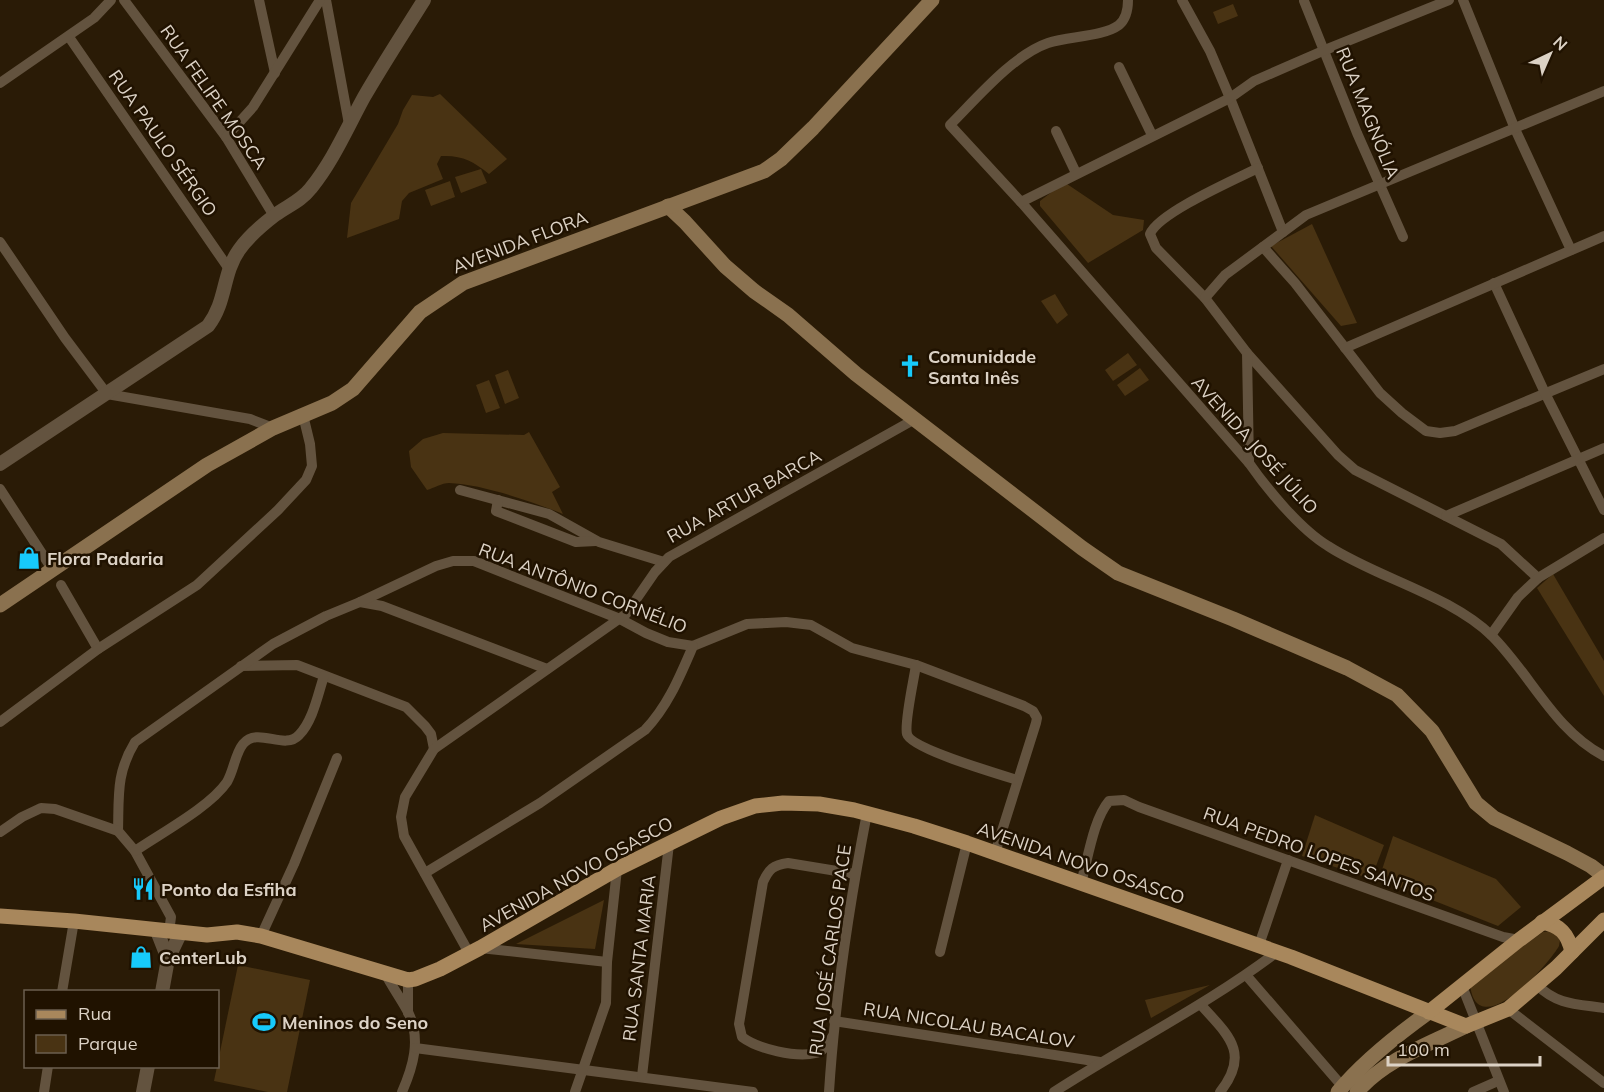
<svg xmlns="http://www.w3.org/2000/svg" width="1604" height="1092" font-family="Mulish,sans-serif">
  <style>
    .green { fill: #493313 }
    .lines { fill: none; stroke-linecap: round; stroke-linejoin: round }
    .minor { stroke: #63533f; stroke-width: 10 }
    .tertiary { stroke: #63533f; stroke-width: 14 }
    .secondary { stroke: #8a714f; stroke-width: 15 }
    .primary { stroke: #a8875c; stroke-width: 15 }
    .labels { text-anchor: middle; dominant-baseline: central; stroke-width: 5; stroke-linejoin: round; paint-order: stroke }
    .street-label { font-size: 18px; fill: #dcd2c5; stroke: #201200 }
    .poi-label { font-size: 18px; font-weight: bold; fill: #dcd2c5; stroke: #201200; text-anchor: start }
  </style>
  <rect width="100%" height="100%" fill="#2a1b06"/>
  <g class="green">
    <polygon points="1233,4 1238,16 1218,24 1213,12"/>
    <path d="M440 94 507 159 489 174C473 161 462 155 441 156L437 164 443 179 409 193 402 201 399 219 347 238 351 203 398 124 403 110 412 95 433 97Z"/>
    <polygon points="481,169 487,183 461,193 455,177"/>
    <polygon points="450,181 455,197 431,206 425,190"/>
    <polygon points="1067,184 1113,215 1144,220 1143,230 1088,263 1040,206 1040,201 1053,191"/>
    <polygon points="1312,224 1357,323 1341,326 1271,246"/>
    <polygon points="1055,294 1068,315 1057,324 1041,301"/>
    <polygon points="1128,353 1137,365 1113,381 1105,370"/>
    <polygon points="1140,368 1149,380 1125,396 1117,385"/>
    <polygon points="508,370 519,398 505,404 495,375"/>
    <polygon points="489,380 500,408 486,413 476,385"/>
    <path d="M529 432 560 487 552 492 563 514C533 502 482 484 449 483 442 483 434 488 427 490L411 467 409 451 423 439 443 433 524 435Z"/>
    <polygon points="1553,574 1604,661 1604,696 1537,588"/>
    <polygon points="1315,815 1384,845 1371,879 1302,856"/>
    <polygon points="1393,836 1496,879 1521,907 1498,926 1379,879"/>
    <polygon points="604,900 595,949 516,944"/>
    <path d="M1552 931 1560 940 1559 946C1547 967 1476 1045 1470 984L1543 932Z"/>
    <polygon points="238,965 310,980 287,1092 268,1092 214,1081"/>
    <polygon points="1210,985 1151,1018 1145,1000"/>
  </g>
  <g class="lines">
    <g class="minor">
      <polyline points="124,0 226,137 274,216"/>
      <polyline points="259,0 275,73"/>
      <polyline points="326,0 349,124"/>
      <path d="M1128 0C1128 9 1126 19 1119 25 1103 37 1068 36 1048 43 1013 55 976 99 950 125L1021 202 1249 463C1267 489 1301 530 1328 546 1377 578 1450 595 1492 636 1531 675 1554 730 1604 756"/>
      <polyline points="1182,0 1210,51 1230,98 1283,232"/>
      <polyline points="1463,0 1515,129 1571,250"/>
      <polyline points="1304,1 1357,133 1403,237"/>
      <polyline points="69,37 229,269"/>
      <polyline points="1119,67 1152,135"/>
      <polyline points="0,83 94,18 111,0"/>
      <polyline points="1056,131 1076,173"/>
      <polyline points="226,137 253,107 320,0"/>
      <path d="M1258 168C1236 179 1158 213 1150 234L1156 248 1205 298 1247 353 1338 455 1355 470 1501 544 1538 578"/>
      <polyline points="1021,202 1230,98 1254,81 1325,50 1449,0"/>
      <polyline points="0,242 65,338 107,394 250,419 273,428"/>
      <polyline points="1263,247 1295,283 1380,393 1402,413 1426,431 1440,433 1455,431 1604,369"/>
      <polyline points="1494,283 1545,393 1604,510"/>
      <polyline points="1205,298 1225,275 1306,215 1604,91"/>
      <polyline points="1345,348 1604,236"/>
      <polyline points="1247,353 1249,463"/>
      <polyline points="0,489 52,569"/>
      <polyline points="460,490 549,514 599,542 664,562"/>
      <polyline points="498,500 496,511 576,542 596,541"/>
      <polyline points="1446,516 1604,448"/>
      <polyline points="61,585 98,649"/>
      <polyline points="360,602 382,606 547,669"/>
      <polyline points="1491,635 1518,597 1538,578 1604,538"/>
      <polyline points="693,646 747,624 786,622 811,625 852,648 916,665 1024,706 1033,711 1037,718 1036,723 995,853"/>
      <path d="M916 665C914 679 904 723 907 734 911 749 999 774 1017 780"/>
      <polyline points="241,666 297,665 406,707 425,726 431,734 434,749"/>
      <polyline points="0,722 98,649 197,585 278,510 306,480 312,466 310,444 303,415"/>
      <path d="M118 831C119 796 116 773 135 742L273 644 326 616 360 602 436 566 453 561H474L620 619 646 633 668 642 693 646"/>
      <polyline points="0,832 22,817 41,808 55,809 118,831 135,851 171,917 169,932"/>
      <path d="M135 851C161 833 210 807 227 782 234 770 235 754 243 744 258 726 284 751 299 735 313 721 318 694 324 676"/>
      <path d="M425 873 540 803 645 730C668 706 680 676 693 646"/>
      <path d="M1081 883C1088 859 1093 820 1109 801L1124 800 1139 807 1503 937 1519 940"/>
      <polyline points="261,936 294,864 337,758"/>
      <polyline points="1259,945 1288,860"/>
      <polyline points="480,948 607,962"/>
      <polyline points="940,952 967,843"/>
      <polyline points="469,953 404,836 401,817 405,797 434,749 626,614 655,572 669,557 915,419"/>
      <path d="M385 973C392 987 402 1000 409 1014 421 1040 413 1067 402 1092"/>
      <polyline points="1246,975 1342,1086"/>
      <polyline points="408,980 408,1013"/>
      <path d="M1537 985C1557 1005 1577 1004 1604 1008"/>
      <polyline points="1462,986 1504,1092"/>
      <polyline points="62,992 74,921"/>
      <path d="M1201 1005C1228 1035 1251 1053 1220 1092"/>
      <polyline points="1508,1009 1604,1083"/>
      <polyline points="834,1021 1100,1062"/>
      <path d="M833 1036C828 1043 824 1051 816 1053 796 1058 758 1049 742 1037L739 1024 763 882C769 869 773 865 788 863L855 874"/>
      <polyline points="415,1048 753,1092"/>
      <polyline points="642,1076 669,844"/>
      <polyline points="44,1092 48,1066"/>
      <polyline points="575,1092 606,1003 607,962 617,869"/>
      <path d="M829 1092C835 998 849 906 867 813"/>
      <path d="M1054 1092C1128 1044 1207 1005 1277 952"/>
      <polyline points="1473,1092 1498,1081"/>
    </g>
    <g class="tertiary">
      <path d="M0 464 208 326C227 301 222 274 239 250 248 237 262 225 275 215 287 206 301 201 311 188 333 161 347 128 364 97 383 64 404 32 424 0"/>
      <polyline points="157,931 168,959"/>
      <polyline points="162,992 168,959 181,932"/>
      <polyline points="143,1092 148,1066"/>
    </g>
    <g class="secondary">
      <polyline points="668,206 685,222 725,266 754,291 788,315 856,374 1082,548 1118,573 1233,619 1347,668 1397,695 1432,731 1476,803 1494,818 1567,853 1591,866 1604,876"/>
      <polyline points="0,605 207,465 273,428 332,403 353,389 420,312 463,283 764,171 781,159 813,128 932,0"/>
      <path d="M1338 1092C1363 1062 1397 1035 1429 1012"/>
      <path d="M1357 1092C1382 1061 1431 1043 1466 1026"/>
    </g>
    <g class="primary">
      <polyline points="0,916 74,921 207,935 237,932 261,936 408,980 415,979 440,969 480,948 617,869 721,818 755,806 783,803 819,804 854,810 914,826 967,843 1291,957 1466,1026 1508,1009 1556,968 1604,920"/>
      <path d="M1542 922C1560 925 1568 934 1572 952"/>
      <polyline points="1429,1012 1519,940 1604,877"/>
    </g>
  </g>
  <defs>
    <g id="church-bare" transform="scale(1.8)"><path d="M-1.2-6h2.4v3.5h3.3v2.4h-3.3V6h-2.4V-.1h-3.3v-2.4h3.3Z" fill="#17cafb" stroke="#201200" stroke-width="2.5" paint-order="stroke"/></g>
    <g id="shop-bare" transform="scale(1.8)"><path d="M-5-2.5h2.3a2.7 3.5 0 0 1 5.4 0H5L5.5 6h-11ZM-1.5-2.5h3a1.5 2.3 0 0 0-3 0Z" fill="#17cafb" stroke="#201200" stroke-width="2.5" paint-order="stroke"/></g>
    <g id="restaurant-bare" transform="scale(1.8)"><path d="M-5-6h1v4h1v-4h1v4h1v-4h1v5L-1.5 .5V6h-2V.5L-5-1ZM5-6V6H3V1.5H1.5Q1.5-4 5-6Z" fill="#17cafb" stroke="#201200" stroke-width="2.5" paint-order="stroke"/></g>
    <g id="stadium-bare" transform="scale(1.8)"><path d="M0-5a6.5 5 0 1 0 0 10a6.5 5 0 1 0 0-10ZM-3.5-1.8h7v3.6h-7Z" fill="#17cafb" stroke="#201200" stroke-width="2.5" paint-order="stroke"/></g>
  </defs>
  <g fill-rule="evenodd">
    <use href="#church-bare" x="910" y="366"/>
    <use href="#shop-bare" x="29" y="558"/>
    <use href="#restaurant-bare" x="143" y="889"/>
    <use href="#shop-bare" x="141" y="957"/>
    <use href="#stadium-bare" x="264" y="1022"/>
  </g>
  <g class="labels">
    <g class="street-label">
      <text transform="translate(214 97) rotate(55)">RUA FELIPE MOSCA</text>
      <text transform="translate(1368 113) rotate(68)">RUA MAGNÓLIA</text>
      <text transform="translate(163 143) rotate(55)">RUA PAULO SÉRGIO</text>
      <text transform="translate(520 242) rotate(-21)">AVENIDA FLORA</text>
      <text transform="translate(1255 445) rotate(48)">AVENIDA JOSÉ JÚLIO</text>
      <text transform="translate(744 496) rotate(-29)">RUA ARTUR BARCA</text>
      <text transform="translate(583 588) rotate(21)">RUA ANTÔNIO CORNÉLIO</text>
      <text transform="translate(1319 854) rotate(20)">RUA PEDRO LOPES SANTOS</text>
      <text transform="translate(1081 863) rotate(19)">AVENIDA NOVO OSASCO</text>
      <text transform="translate(576 874) rotate(-29)">AVENIDA NOVO OSASCO</text>
      <text transform="translate(830 950) rotate(-82)">RUA JOSÉ CARLOS PACE</text>
      <text transform="translate(639 958) rotate(-83)">RUA SANTA MARIA</text>
      <text transform="translate(969 1025) rotate(9)">RUA NICOLAU BACALOV</text>
    </g>
    <g class="poi-label">
      <text x="928" y="356">Comunidade<tspan x="928" dy="21">Santa Inês</tspan></text>
      <text x="47" y="558">Flora Padaria</text>
      <text x="161" y="889">Ponto da Esfiha</text>
      <text x="159" y="957">CenterLub</text>
      <text x="282" y="1022">Meninos do Seno</text>
    </g>
  </g>
  <rect x="24" y="990" width="195" height="78" fill="#201200" stroke="#6b5f4f" stroke-width="1.5"/>
  <rect x="36" y="1010" width="30" height="9" fill="#a8875c" stroke="#6b5f4f" stroke-width="1.5"/>
  <text x="78" y="1020" font-size="18" fill="#dcd2c5">Rua</text>
  <rect x="36" y="1035" width="30" height="18" fill="#493313" stroke="#6b5f4f" stroke-width="1.5"/>
  <text x="78" y="1050" font-size="18" fill="#dcd2c5">Parque</text>
  <g transform="translate(1550 54) rotate(44)" stroke="#201200" stroke-width="4.5" paint-order="stroke">
  <path d="M0-4.5L10 22L0 15L-10 22Z" fill="#dcd2c5"/>
  <text y="-9" font-size="16" font-weight="bold" text-anchor="middle" fill="#dcd2c5">N</text>
  </g>
  <path d="M1388 1056v9h152v-9" fill="none" stroke="#dcd2c5" stroke-width="3"/>
  <text x="1397" y="1056" font-size="18" fill="#dcd2c5" stroke="#201200" stroke-width="4.5" paint-order="stroke">100 m</text>
</svg>
